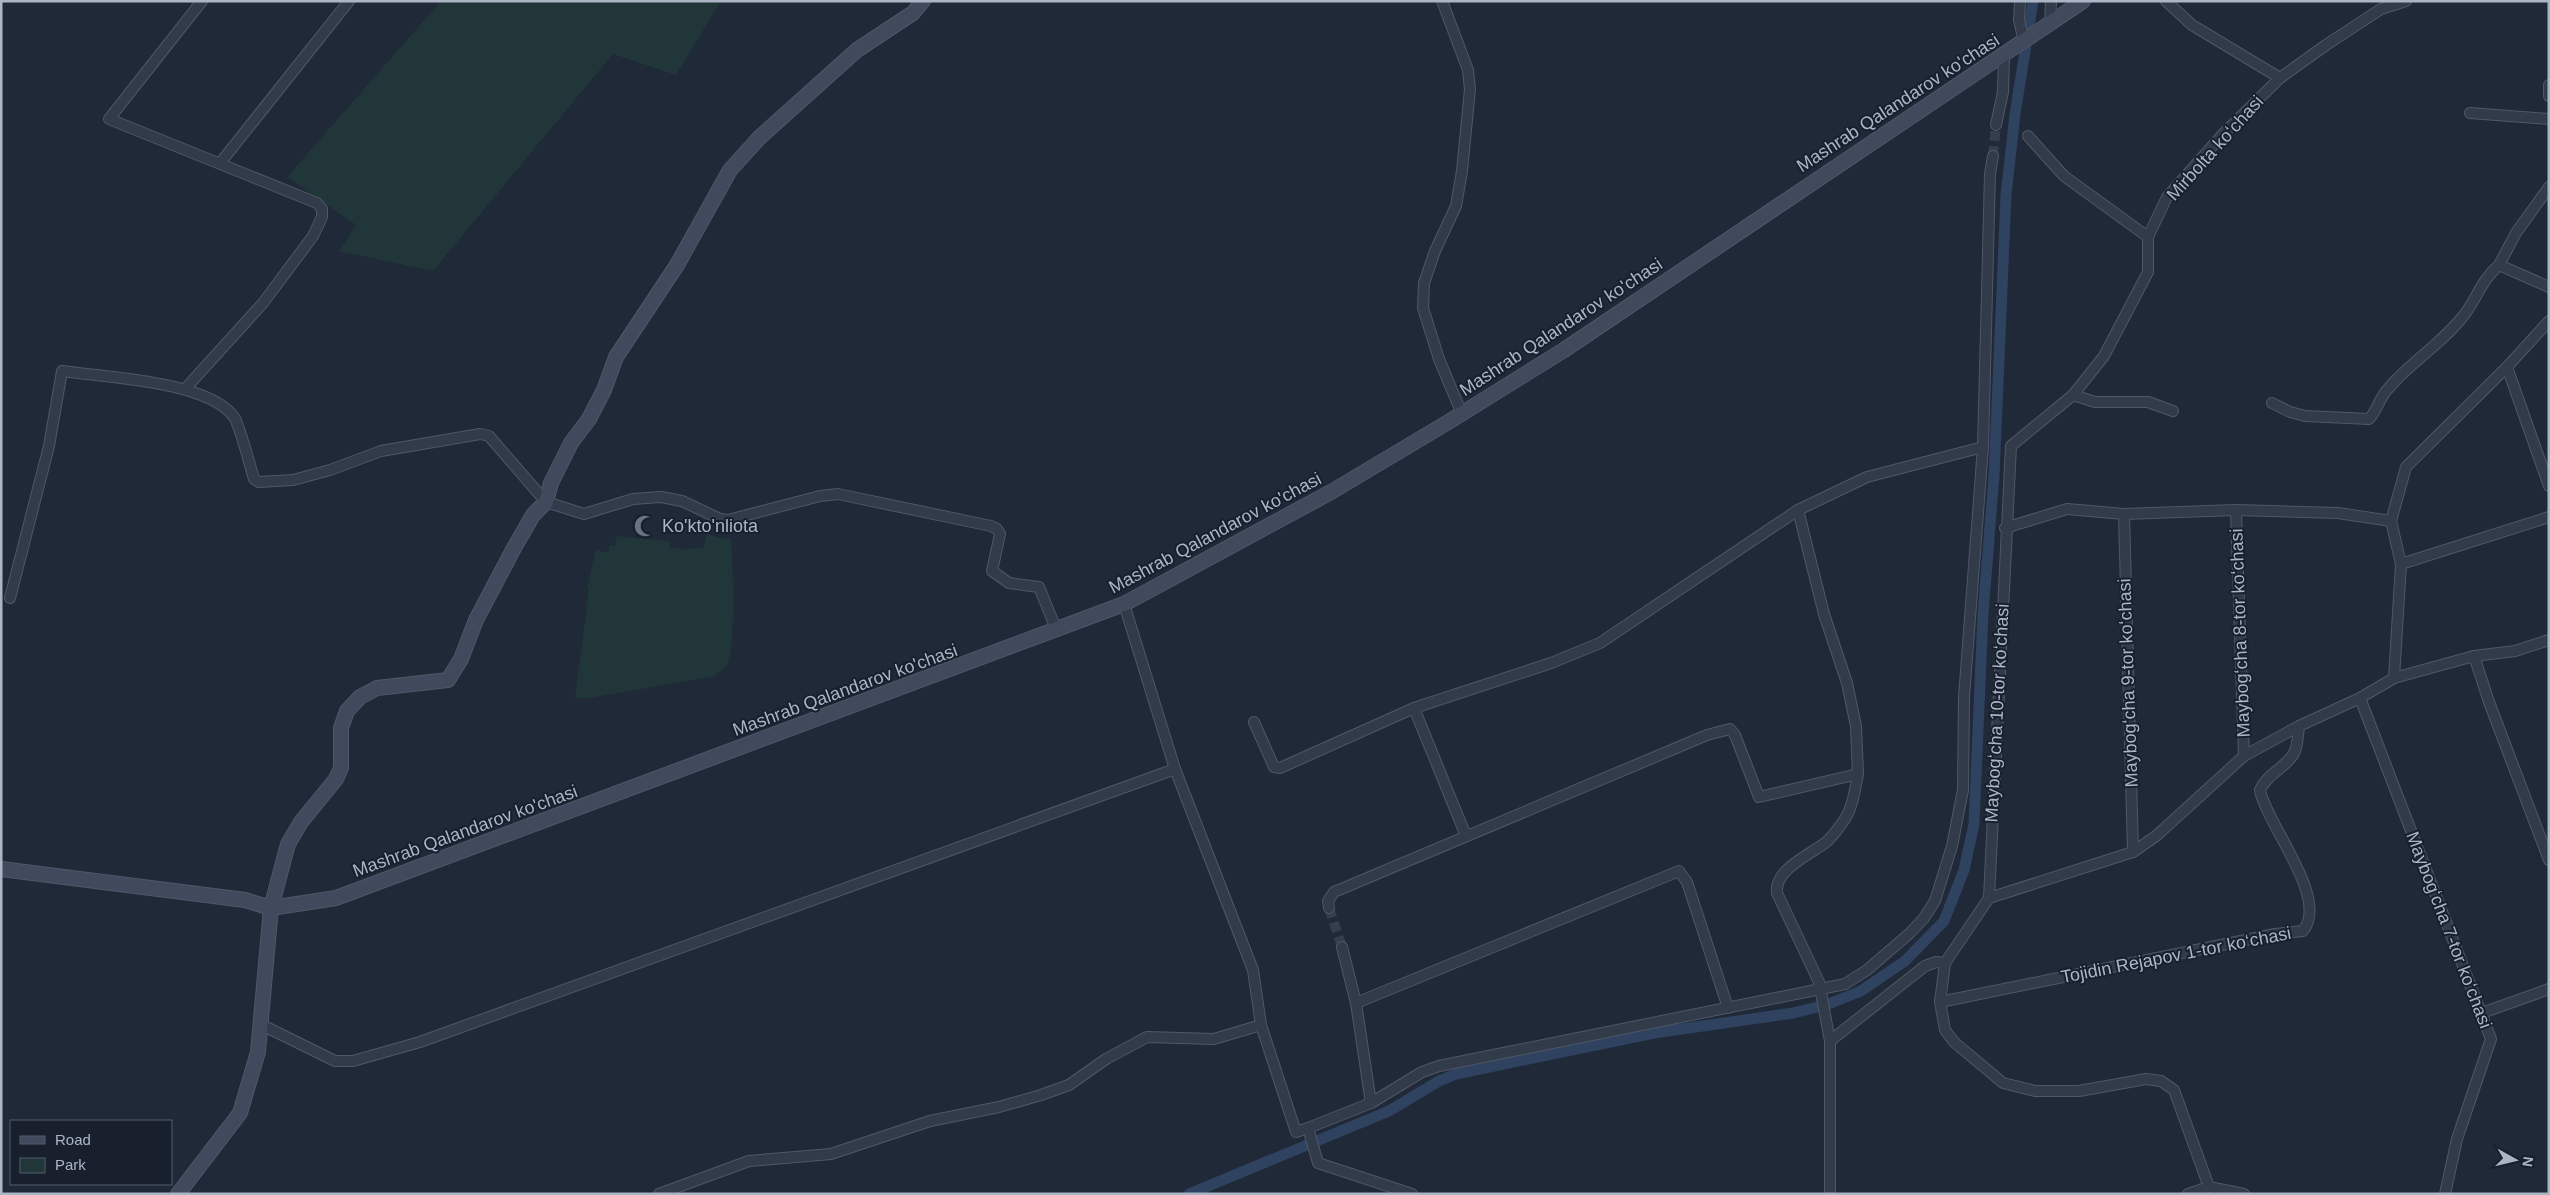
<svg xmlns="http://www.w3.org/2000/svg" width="2550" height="1195" font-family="Arial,sans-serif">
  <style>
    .green { fill: #213639 }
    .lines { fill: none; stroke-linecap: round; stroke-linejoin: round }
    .canal { stroke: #2f425f; stroke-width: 11 }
    .street-tunnel { stroke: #343e4d; stroke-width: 10; stroke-dasharray: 10 5; stroke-linecap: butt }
    .street-casing { stroke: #505867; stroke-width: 12 }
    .secondary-casing { stroke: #505867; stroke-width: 16 }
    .street { stroke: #323b49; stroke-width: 10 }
    .secondary { stroke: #404a5c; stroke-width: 14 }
    .labels { text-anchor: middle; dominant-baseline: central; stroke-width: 4; stroke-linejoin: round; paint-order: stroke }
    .street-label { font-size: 18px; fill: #acb5c6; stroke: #18202d }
    .poi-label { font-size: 18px; fill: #acb5c6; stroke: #18202d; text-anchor: start }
  </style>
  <rect width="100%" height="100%" fill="#1f2938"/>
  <g class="green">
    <polygon points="441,1 721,1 676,75 613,54 433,271 339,251 356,225 287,177"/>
    <polygon points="707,534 723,539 731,538 734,599 731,650 728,664 715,676 590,698 575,698 589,589 587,588 596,549 607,553 610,545 615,546 616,536 669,541 670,549 679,547 680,550 704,547"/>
  </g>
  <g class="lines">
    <polyline class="canal" points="1189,1194 1389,1111 1439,1081 1456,1074 1654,1033 1793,1013 1826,1005 1861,991 1905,961 1944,921 1964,870 1974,824 1983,614 1994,476 2006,195 2015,114 2033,1"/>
    <g class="street-tunnel">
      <polyline points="1993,156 1996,125"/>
      <polyline points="1329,908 1342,947"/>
    </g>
    <g class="street-casing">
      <g id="street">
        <polyline points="1442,1 1468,70 1470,89 1462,171 1456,206 1435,251 1424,283 1423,308 1439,359 1462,414"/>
        <polyline points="2020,1 2019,20 2024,42"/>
        <polyline points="2166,1 2192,25 2280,78"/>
        <polyline points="2050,24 2051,1"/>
        <polyline points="2549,85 2549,96"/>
        <polyline points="2470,113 2549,119"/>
        <polyline points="1996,125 2003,92 2004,57"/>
        <polyline points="2028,136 2064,176 2148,237"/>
        <polyline points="221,162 349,1"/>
        <polyline points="2549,187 2516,233 2499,265 2549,287"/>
        <polyline points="2507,367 2549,486"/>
        <polyline points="185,389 263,303 313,236 322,217 322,209 317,203 109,119 202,1"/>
        <polyline points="2073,395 2095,402 2148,402 2173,411"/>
        <path d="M2272 403 2290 412 2305 416 2369 419C2377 411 2379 399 2387 390 2410 362 2442 344 2464 315 2478 297 2480 282 2499 265"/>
        <polyline points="1798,510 1824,614 1847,683 1856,726 1858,774"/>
        <polyline points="2236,510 2244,756"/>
        <polyline points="2124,514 2133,852"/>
        <polyline points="2005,528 2067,509 2124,514 2236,510 2338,513 2391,521"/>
        <polyline points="2401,564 2549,517"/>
        <path d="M10 598 49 446 62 371C104 377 208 381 234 417 240 426 250 466 254 479L259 482 293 480 330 470 381 451 480 434 489 436 546 502 584 514 633 499 661 497 682 501 720 519 728 520 820 496 838 494 991 526 997 529 1000 534 992 571 1009 583 1039 587 1057 631"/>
        <polyline points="1124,604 1175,769 1253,970 1261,1025 1296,1132 1308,1128"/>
        <polyline points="2474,656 2489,702 2549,860"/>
        <polyline points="2394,678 2401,564 2391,521 2406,467 2507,367 2549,321"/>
        <polyline points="2360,698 2491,1039 2457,1139 2445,1194"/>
        <polyline points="1414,708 1466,836"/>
        <polyline points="1254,722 1274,767 1280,768 1414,708 1551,663 1600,643 1798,510 1867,477 1983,447"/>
        <polyline points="1989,898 2011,446 2073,395 2104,356 2148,272 2148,237 2167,197 2223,134 2280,78 2326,45 2381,9 2406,1"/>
        <polyline points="1989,898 2133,852 2156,836 2244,756 2299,726 2360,698 2394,678 2474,656 2515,651 2549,640"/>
        <polyline points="1989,898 1945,963 1940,1002 1945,1030 1954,1042 2003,1083 2035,1091 2079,1091 2146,1079 2161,1081 2174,1090 2209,1187"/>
        <path d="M1329 908 1328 901 1334 892 1707 735 1730 729 1735 735 1759 797 1858 774C1855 789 1853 806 1845 819 1839 827 1833 837 1825 843 1809 855 1774 870 1777 893L1819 982 1830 1041"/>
        <polyline points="1342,947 1356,1003 1371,1103"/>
        <path d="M1940 1002 2275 934 2303 931C2330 898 2266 824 2260 790 2267 773 2288 767 2295 751 2298 743 2298 734 2299 726"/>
        <polyline points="1356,1003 1679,871 1687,882 1728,1008"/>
        <polyline points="2482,1013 2549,989"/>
        <polyline points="260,1024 335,1061 353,1061 420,1042 1175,769"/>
        <polyline points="659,1194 749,1161 831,1154 930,1121 999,1107 1041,1095 1069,1085 1106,1059 1147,1037 1214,1039 1261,1025"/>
        <polyline points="1412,1194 1318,1163 1308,1128 1371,1103 1422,1072 1439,1066 1845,984 1867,970 1910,933 1924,918 1935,901 1952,846 1963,790 1964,697 1983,447 1990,174 1993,156"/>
        <polyline points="1830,1194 1830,1041 1925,966 1936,962 1945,963"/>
        <polyline points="2188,1194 2209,1187 2244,1194"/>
      </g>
    </g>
    <g class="secondary-casing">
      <g id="secondary">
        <polyline points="1,869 245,900 271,908 336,898 1124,604 1331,492 1450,421 1564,350 2083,1"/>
        <polyline points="178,1194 240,1113 258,1052 271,908 288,844 301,822 336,779 341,768 341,728 347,711 360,697 377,688 448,680 461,659 476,620 514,548 533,515 546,502 551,483 571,443 589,419 604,390 616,357 677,265 730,170 759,138 857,50 913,13 923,1"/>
      </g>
    </g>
    <use href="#street" class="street"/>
    <use href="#secondary" class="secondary"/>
  </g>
  <defs>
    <g id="mosque-bare" transform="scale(1.725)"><path d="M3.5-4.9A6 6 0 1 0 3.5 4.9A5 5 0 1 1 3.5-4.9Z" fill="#6b7280" stroke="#18202d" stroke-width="2.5" paint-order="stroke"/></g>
  </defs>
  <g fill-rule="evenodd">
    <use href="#mosque-bare" x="645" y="526"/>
  </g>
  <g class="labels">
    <g class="street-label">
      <text transform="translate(1898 103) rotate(-33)">Mashrab Qalandarov ko'chasi</text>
      <text transform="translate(2215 148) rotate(-48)">Mirbolta koʻchasi</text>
      <text transform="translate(1561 327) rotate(-33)">Mashrab Qalandarov ko'chasi</text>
      <text transform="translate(1215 533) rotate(-28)">Mashrab Qalandarov ko'chasi</text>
      <text transform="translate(2240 633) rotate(-92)">Maybogʻcha 8-tor koʻchasi</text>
      <text transform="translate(2128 683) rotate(-92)">Maybogʻcha 9-tor koʻchasi</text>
      <text transform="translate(845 690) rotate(-20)">Mashrab Qalandarov ko'chasi</text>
      <text transform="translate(1997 713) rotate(-87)">Maybogʻcha 10-tor koʻchasi</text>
      <text transform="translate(465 831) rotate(-20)">Mashrab Qalandarov ko'chasi</text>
      <text transform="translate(2449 930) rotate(69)">Maybogʻcha 7-tor koʻchasi</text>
      <text transform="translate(2176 955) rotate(-11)">Tojidin Rejapov 1-tor ko‘chasi</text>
    </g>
    <g class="poi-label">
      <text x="662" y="526">Ko'kto'nliota</text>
    </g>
  </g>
  <rect width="2550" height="1195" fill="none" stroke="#acb5c6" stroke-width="5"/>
  <rect x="10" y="1120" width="162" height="65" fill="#18202d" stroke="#535c6a"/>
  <rect x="20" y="1136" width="25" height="8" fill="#404a5c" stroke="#535c6a"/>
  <text x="55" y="1145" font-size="15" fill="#acb5c6">Road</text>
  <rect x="20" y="1158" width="25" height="15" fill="#213639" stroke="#535c6a"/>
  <text x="55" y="1170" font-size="15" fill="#acb5c6">Park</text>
  <g transform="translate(2515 1160) rotate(98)" stroke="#18202d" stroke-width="4" paint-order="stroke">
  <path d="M0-4L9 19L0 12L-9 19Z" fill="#acb5c6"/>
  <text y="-8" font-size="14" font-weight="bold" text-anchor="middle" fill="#acb5c6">N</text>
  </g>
</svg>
